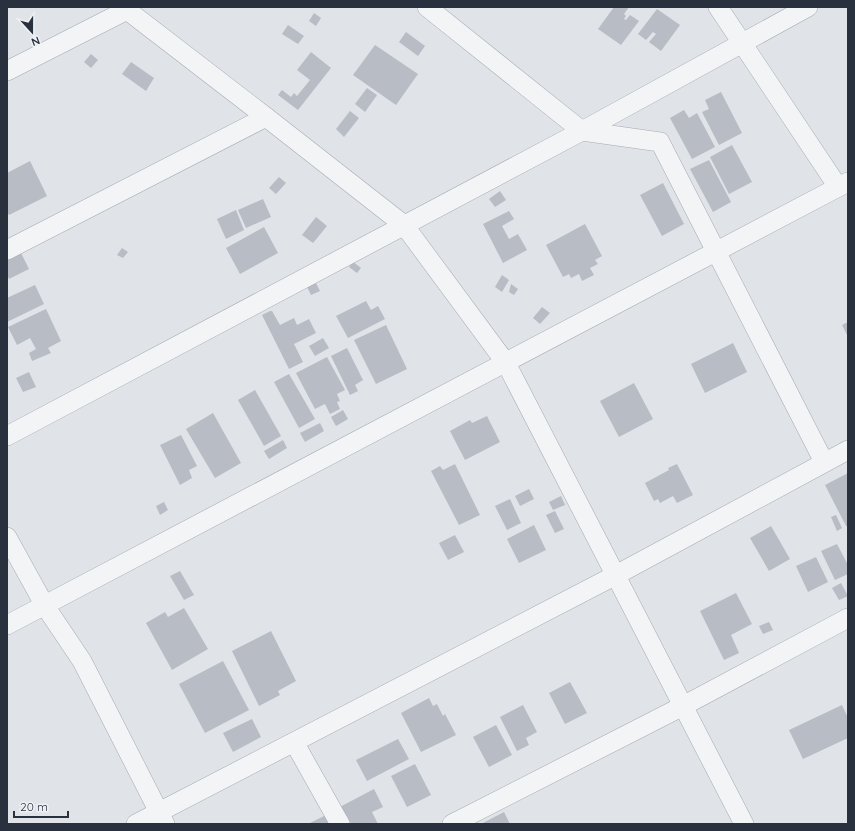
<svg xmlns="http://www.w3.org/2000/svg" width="855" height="831" font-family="Quicksand,sans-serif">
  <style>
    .building { fill: #b8bcc4 }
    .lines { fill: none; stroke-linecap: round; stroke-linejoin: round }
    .minor-casing { stroke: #a6aab2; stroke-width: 20 }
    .minor { stroke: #f2f4f6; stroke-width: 19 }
  </style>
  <rect width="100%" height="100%" fill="#e0e3e8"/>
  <g class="building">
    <polygon points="614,7 629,7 624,14 626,16 624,19 626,20 630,15 639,21 621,45 598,29"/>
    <polygon points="657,9 680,25 661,51 649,42 656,34 653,32 646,40 638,34"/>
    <polygon points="314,13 321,18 316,26 309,21"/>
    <polygon points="288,25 304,36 298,44 282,34"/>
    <polygon points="406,32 425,46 418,56 399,42"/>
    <polygon points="375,45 418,74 396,105 353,75"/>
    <polygon points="311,52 331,68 298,110 278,95 282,90 291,97 294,93 297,96 310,80 297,70"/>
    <polygon points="91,54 98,60 91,68 84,62"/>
    <polygon points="131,62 154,78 146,91 122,74"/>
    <polygon points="367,88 377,95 365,112 355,104"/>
    <polygon points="721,92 742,133 719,145 702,112 709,109 705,100"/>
    <polygon points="684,110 689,118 697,113 715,147 692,159 670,118"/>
    <polygon points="350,111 359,118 344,137 336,129"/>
    <polygon points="732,145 752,182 729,194 710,157"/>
    <polygon points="709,160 731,202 713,212 690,169"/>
    <polygon points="30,161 47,196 9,215 7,212 7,173"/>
    <polygon points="279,177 286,183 276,194 269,188"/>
    <polygon points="663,183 684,224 662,236 640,195"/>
    <polygon points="500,191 506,200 495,207 489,199"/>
    <polygon points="263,199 271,217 246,228 238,210"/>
    <polygon points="236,210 244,230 226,239 217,219"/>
    <polygon points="509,211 514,219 502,226 509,239 518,234 527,250 503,263 483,224"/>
    <polygon points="316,217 327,226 313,243 302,235"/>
    <polygon points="585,224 602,256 595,260 598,264 590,268 594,275 582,281 579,274 571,278 569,274 563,277 546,245"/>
    <polygon points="264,227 278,253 240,274 226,248"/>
    <polygon points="122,248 128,252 123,258 117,255"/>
    <polygon points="19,249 29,269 9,279 7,275 7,255"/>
    <polygon points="353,262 361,268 357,273 349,267"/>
    <polygon points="502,275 509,280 502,292 495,287"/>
    <polygon points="316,283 320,291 311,295 307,287"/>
    <polygon points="511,284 518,289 514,295 509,292"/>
    <polygon points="35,285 44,304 7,322 7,298"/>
    <polygon points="366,301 371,310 378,306 385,319 348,338 336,316"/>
    <polygon points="542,307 550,313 540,324 533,318"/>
    <polygon points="46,309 61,341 48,348 51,353 32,361 29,353 36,349 30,338 17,345 8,327"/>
    <polygon points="270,311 272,311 280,325 294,318 297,325 309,319 316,333 294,344 303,362 289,369 262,315"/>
    <polygon points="848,322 848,337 842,325"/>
    <polygon points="386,325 407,369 376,384 354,340"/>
    <polygon points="323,338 329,348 315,356 309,346"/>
    <polygon points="733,343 747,372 705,393 691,364"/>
    <polygon points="347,348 363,380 355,385 358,391 350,395 331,356"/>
    <polygon points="327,357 345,390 337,394 340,401 337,402 340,409 330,414 325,404 315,409 296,373"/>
    <polygon points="29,372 36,387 23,392 16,378"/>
    <polygon points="289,374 315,419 299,428 274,382"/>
    <polygon points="634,383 653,419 619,437 600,401"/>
    <polygon points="255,390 281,436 264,446 238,400"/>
    <polygon points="343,410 348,419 336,426 331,417"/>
    <polygon points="213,413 241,463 215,478 186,429"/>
    <polygon points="487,416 500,442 465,460 450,431 470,420 472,423"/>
    <polygon points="320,423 324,431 305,442 300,433"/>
    <polygon points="181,435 197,466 189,470 192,478 180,485 160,445"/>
    <polygon points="283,440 287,448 269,459 264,451"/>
    <polygon points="455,464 480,515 459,525 431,471 440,466 443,470"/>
    <polygon points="677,464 693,495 677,503 673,496 660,503 658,499 654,501 645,483 669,470 668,468"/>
    <polygon points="848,473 848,526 846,526 825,485"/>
    <polygon points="529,489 534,499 520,506 515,496"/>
    <polygon points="561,496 565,505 553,510 549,502"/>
    <polygon points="510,499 521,523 507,530 495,506"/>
    <polygon points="164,502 168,510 160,515 156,506"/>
    <polygon points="555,511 564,529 555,533 546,515"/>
    <polygon points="836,515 842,528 837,531 831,517"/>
    <polygon points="534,525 546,550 519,563 507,539"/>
    <polygon points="771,526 790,559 769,571 750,538"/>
    <polygon points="455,535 464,552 448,560 439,543"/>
    <polygon points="837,544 848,565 848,574 835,580 821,551"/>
    <polygon points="816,557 828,582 808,592 796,566"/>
    <polygon points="180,571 194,595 184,600 170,576"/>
    <polygon points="841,583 848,596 839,600 832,588"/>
    <polygon points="736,593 752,624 731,635 739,653 724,660 700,611"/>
    <polygon points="184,608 208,649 172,670 146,623 165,612 168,617"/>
    <polygon points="769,622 773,630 763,634 759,626"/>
    <polygon points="271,631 296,681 278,691 280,695 259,706 232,651"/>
    <polygon points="223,661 249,710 205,733 179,684"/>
    <polygon points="570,682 587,713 565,724 549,693"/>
    <polygon points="429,698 433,706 437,704 443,716 445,714 456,735 421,752 401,713"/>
    <polygon points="523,705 537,732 526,738 529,745 517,751 500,717"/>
    <polygon points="842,705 848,718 848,738 803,759 789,730"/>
    <polygon points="252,719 261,737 233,752 223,733"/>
    <polygon points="496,725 512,755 489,767 473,737"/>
    <polygon points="398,739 409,759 367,781 356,760"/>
    <polygon points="415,764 431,795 407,807 391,776"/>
    <polygon points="374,789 383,807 372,812 378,824 351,824 347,816 341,819 336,809"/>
    <polygon points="504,812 510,824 481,824"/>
    <polygon points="328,814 333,824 308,824"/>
  </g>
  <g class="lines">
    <g class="minor-casing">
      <g id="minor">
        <polyline points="123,7 266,117 404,225 506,363 744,824"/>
        <polyline points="427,7 582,131 660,142 824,462"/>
        <polyline points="718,7 838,187"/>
        <polyline points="7,71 127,10"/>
        <polyline points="7,250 266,117"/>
        <polyline points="7,436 582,131 808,7"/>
        <polyline points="7,537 45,606 82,661 165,824"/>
        <polyline points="7,625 848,182"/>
        <polyline points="294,742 340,824"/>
        <polyline points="136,824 616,575 848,450"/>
        <polyline points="452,824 683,706 848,618"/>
      </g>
    </g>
    <use href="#minor" class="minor"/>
  </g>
  <rect width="855" height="831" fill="none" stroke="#2a313e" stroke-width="16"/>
  <g transform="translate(32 32) rotate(159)" stroke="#eff2f5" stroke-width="3" paint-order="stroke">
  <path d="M0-3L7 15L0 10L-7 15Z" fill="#2a313e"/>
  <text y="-6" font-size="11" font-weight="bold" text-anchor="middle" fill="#2a313e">N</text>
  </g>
  <path d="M14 811v6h54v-6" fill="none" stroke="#2a313e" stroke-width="2"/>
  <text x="20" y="811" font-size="12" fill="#2a313e" stroke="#eff2f5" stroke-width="3" paint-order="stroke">20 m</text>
</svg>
